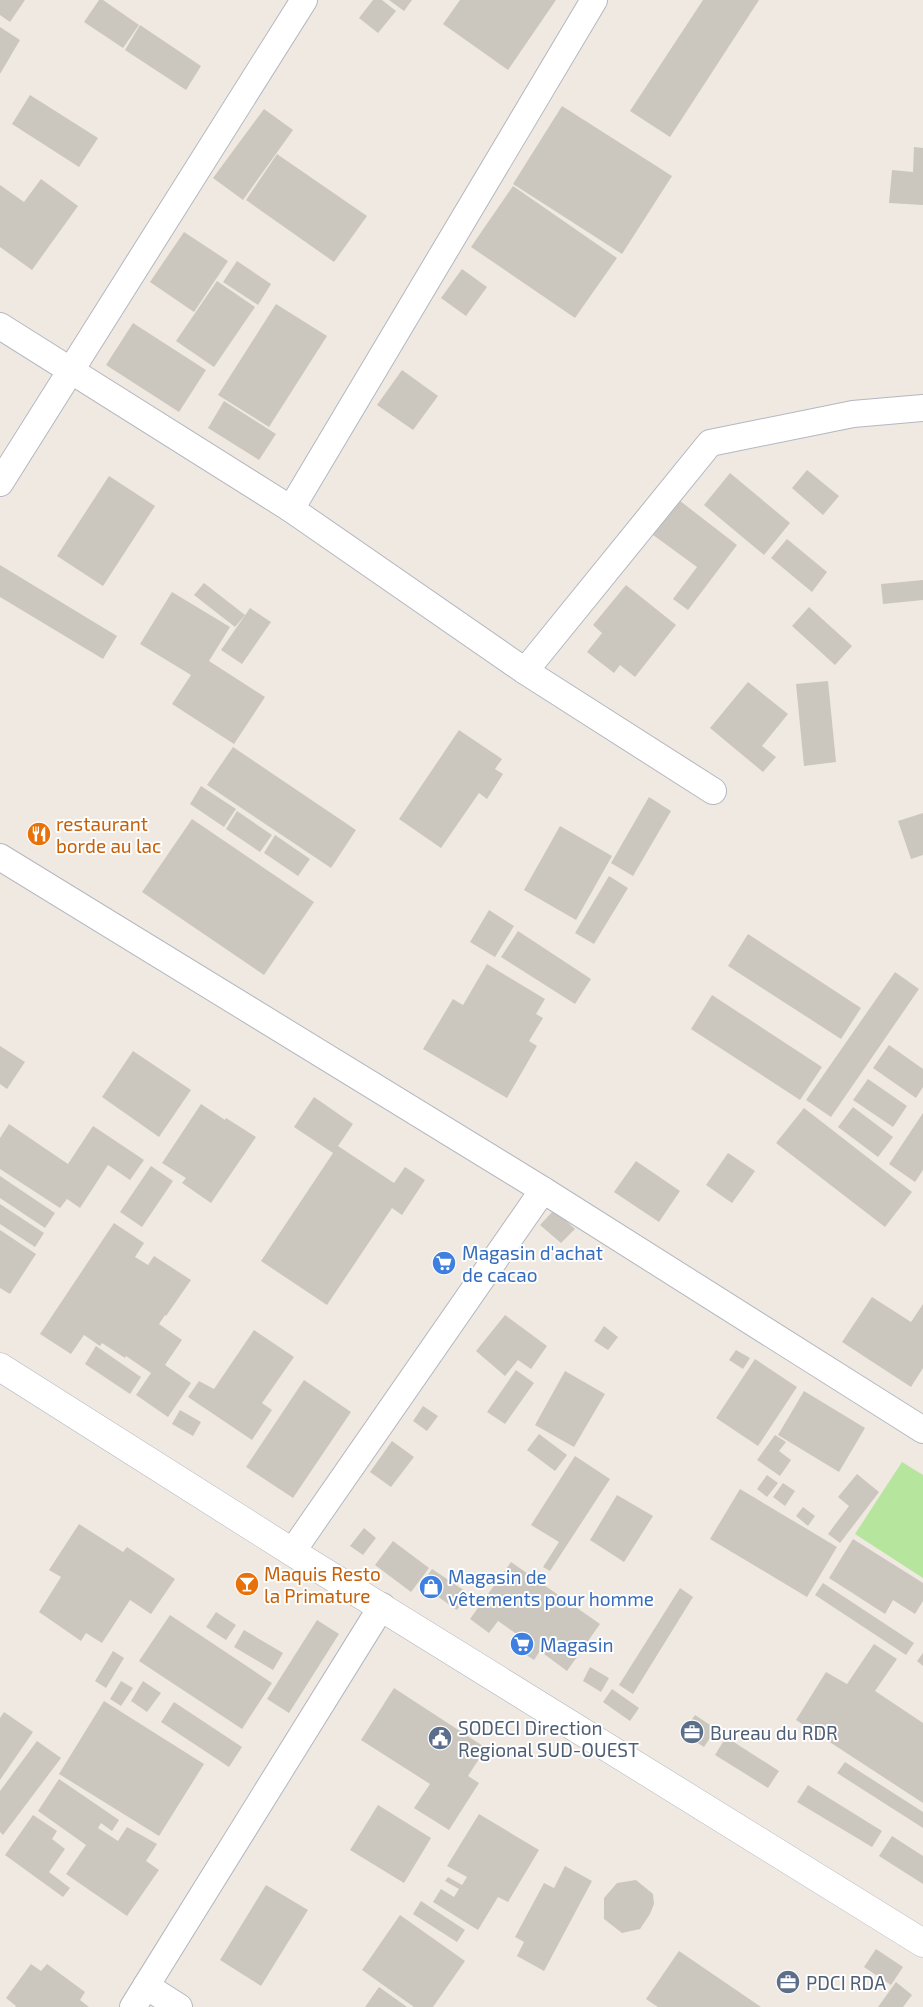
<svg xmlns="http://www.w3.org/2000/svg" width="923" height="2007" font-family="'Exo 2',sans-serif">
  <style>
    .green { fill: #b6e59e }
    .building { fill: #cbc7bf }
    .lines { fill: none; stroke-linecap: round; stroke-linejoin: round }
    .street-casing { stroke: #b4b7c1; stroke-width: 28 }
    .secondary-casing { stroke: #b4b7c1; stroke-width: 29 }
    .street { stroke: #fff; stroke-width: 26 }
    .secondary { stroke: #fff; stroke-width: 28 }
    .labels { text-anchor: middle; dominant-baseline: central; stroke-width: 4; stroke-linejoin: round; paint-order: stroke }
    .food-label { font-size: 19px; fill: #c56008; stroke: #fff; text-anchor: start }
    .shop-label { font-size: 19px; fill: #366cbe; stroke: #fff; text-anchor: start }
    .service-label { font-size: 19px; fill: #4e5e75; stroke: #fff; text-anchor: start }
  </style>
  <rect width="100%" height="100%" fill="#efe9e1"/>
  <polygon class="green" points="902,1462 923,1475 923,1578 855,1534"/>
  <g class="building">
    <polygon points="0,0 25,0 10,22 0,15"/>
    <polygon points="99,0 103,0 139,25 123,48 84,22"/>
    <polygon points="373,0 382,0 396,11 378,33 359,18"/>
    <polygon points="389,0 412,0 404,11"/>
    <polygon points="460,0 556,0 508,70 443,24"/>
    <polygon points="703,0 759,0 670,137 630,111"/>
    <polygon points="140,25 201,66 186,90 125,50"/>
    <polygon points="0,27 20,40 0,74"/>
    <polygon points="30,95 98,138 79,167 12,124"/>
    <polygon points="562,106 672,176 622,254 513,184"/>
    <polygon points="264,109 293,130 243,200 213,178"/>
    <polygon points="914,147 923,148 923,205 889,203 892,170 913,172"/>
    <polygon points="277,154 367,216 334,262 246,200"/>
    <polygon points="41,179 78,206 32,270 0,247 0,185 24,202"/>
    <polygon points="513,186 617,258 575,318 471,247"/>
    <polygon points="184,232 228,261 194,312 150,282"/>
    <polygon points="237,261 271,284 258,305 223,282"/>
    <polygon points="462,269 487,287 466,316 441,298"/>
    <polygon points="217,281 255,307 214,367 176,341"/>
    <polygon points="276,304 327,336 269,427 218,395"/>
    <polygon points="133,323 206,370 179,412 106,365"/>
    <polygon points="402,370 438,396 413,430 377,405"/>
    <polygon points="224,401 276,434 259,460 208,428"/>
    <polygon points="807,470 839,496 823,515 792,488"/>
    <polygon points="730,473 790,523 764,555 704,505"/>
    <polygon points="109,476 155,506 103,586 57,556"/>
    <polygon points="675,497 737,545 688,610 673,599 697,567 649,532"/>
    <polygon points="787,539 827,572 812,592 771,558"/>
    <polygon points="0,565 117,636 103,659 0,597"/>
    <polygon points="923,580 923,600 883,604 881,584"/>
    <polygon points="204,583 245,615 235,627 194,595"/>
    <polygon points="626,585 676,625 635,677 620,665 614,673 587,652 602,633 593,625"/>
    <polygon points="172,592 230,627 209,661 265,697 234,744 172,704 191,675 140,644"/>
    <polygon points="809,607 852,646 835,665 792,626"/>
    <polygon points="250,608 271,622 242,664 221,650"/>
    <polygon points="828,681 836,762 804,766 796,684"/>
    <polygon points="748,682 788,714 762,746 776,757 763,772 710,728"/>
    <polygon points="459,730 502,759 495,769 503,774 487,799 479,793 441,848 399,819"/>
    <polygon points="233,747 356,830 331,868 207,785"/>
    <polygon points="201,786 236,809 224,827 190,804"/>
    <polygon points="649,797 671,811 633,876 611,863"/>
    <polygon points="237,811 272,835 260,852 226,829"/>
    <polygon points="923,813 923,855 911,859 898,821"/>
    <polygon points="192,819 314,902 264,975 142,892"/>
    <polygon points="560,826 612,856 576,920 524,890"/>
    <polygon points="275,835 310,859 298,876 264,853"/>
    <polygon points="609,876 628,888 594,944 575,933"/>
    <polygon points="489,910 514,926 495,957 470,942"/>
    <polygon points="518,931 591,979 575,1004 501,957"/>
    <polygon points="748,934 861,1008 841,1039 728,966"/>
    <polygon points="487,964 545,999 536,1014 543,1018 529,1041 537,1046 507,1098 423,1049 453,999 463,1005"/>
    <polygon points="895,972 919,989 831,1117 806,1100"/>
    <polygon points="712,995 822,1067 800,1100 691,1029"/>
    <polygon points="889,1045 923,1069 923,1087 916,1098 873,1068"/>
    <polygon points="0,1046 25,1062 7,1089 0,1084"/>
    <polygon points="133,1051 191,1090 159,1137 102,1097"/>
    <polygon points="868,1079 907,1106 893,1127 853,1100"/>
    <polygon points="314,1097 353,1124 338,1146 394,1183 405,1167 425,1180 402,1215 392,1208 327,1305 261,1261 333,1153 294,1127"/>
    <polygon points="201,1104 225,1120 226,1118 256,1137 211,1203 182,1183 186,1178 162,1163"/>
    <polygon points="853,1107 893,1137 878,1157 838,1127"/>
    <polygon points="804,1108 912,1192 885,1227 776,1143"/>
    <polygon points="923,1113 923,1170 915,1182 889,1164"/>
    <polygon points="9,1124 68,1164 93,1126 144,1160 130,1180 108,1165 80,1208 67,1199 60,1208 0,1169 0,1138"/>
    <polygon points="728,1153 755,1171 732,1203 706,1185"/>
    <polygon points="636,1161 680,1191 659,1222 614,1192"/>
    <polygon points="151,1166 173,1181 142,1227 120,1212"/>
    <polygon points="0,1176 55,1213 45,1228 0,1198"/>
    <polygon points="0,1204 44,1233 35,1247 0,1224"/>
    <polygon points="554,1210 575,1229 561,1243 540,1225"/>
    <polygon points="114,1223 144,1243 135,1257 148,1265 154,1256 191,1280 166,1316 165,1315 159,1324 182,1340 165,1365 191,1383 168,1417 136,1395 151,1373 126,1356 125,1358 102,1343 100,1346 84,1335 71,1354 40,1334"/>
    <polygon points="0,1230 36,1254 10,1294 0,1288"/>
    <polygon points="872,1297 911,1322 923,1304 923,1368 911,1387 842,1342"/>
    <polygon points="505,1315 547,1346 531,1369 518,1360 505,1376 476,1351"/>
    <polygon points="604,1326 618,1337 608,1350 594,1341"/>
    <polygon points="254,1330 294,1357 262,1403 272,1410 252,1440 188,1397 199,1381 214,1389"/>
    <polygon points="96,1346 141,1377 130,1394 85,1364"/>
    <polygon points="736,1350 750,1358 743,1369 729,1360"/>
    <polygon points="755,1359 797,1387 758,1446 716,1418"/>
    <polygon points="516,1370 534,1383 505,1424 487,1412"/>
    <polygon points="565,1371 605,1394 574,1447 535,1425"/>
    <polygon points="304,1380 351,1412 293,1498 246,1467"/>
    <polygon points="804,1391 865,1428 839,1472 778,1435"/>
    <polygon points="423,1406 438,1416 427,1431 413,1421"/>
    <polygon points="180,1410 201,1422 193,1436 172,1424"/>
    <polygon points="539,1434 567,1455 555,1471 527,1450"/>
    <polygon points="775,1435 786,1442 779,1451 791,1460 780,1476 757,1460"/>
    <polygon points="392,1441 414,1457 391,1487 370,1472"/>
    <polygon points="575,1456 610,1479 550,1571 543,1567 559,1542 531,1525"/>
    <polygon points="857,1474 879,1492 840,1543 828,1534 849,1506 838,1497"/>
    <polygon points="767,1475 778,1483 767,1497 757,1489"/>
    <polygon points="783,1483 795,1491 785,1506 773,1497"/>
    <polygon points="740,1489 837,1547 807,1597 710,1539"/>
    <polygon points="617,1495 653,1516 624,1562 590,1540"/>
    <polygon points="803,1507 815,1516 808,1526 796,1516"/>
    <polygon points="79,1524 123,1552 127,1547 175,1579 151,1614 130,1600 102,1643 86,1633 81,1641 39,1612 61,1577 49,1570"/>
    <polygon points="364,1528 376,1538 363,1555 350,1546"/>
    <polygon points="853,1539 923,1583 923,1601 915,1614 893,1600 885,1614 829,1578"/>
    <polygon points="393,1541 429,1568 411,1592 375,1565"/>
    <polygon points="511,1562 600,1624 567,1671 540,1651 534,1660 514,1647 521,1637 498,1621 489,1633 470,1619"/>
    <polygon points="432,1569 468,1593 457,1610 421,1585"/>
    <polygon points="823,1583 914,1643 906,1655 815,1595"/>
    <polygon points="680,1588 693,1597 633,1694 619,1685"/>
    <polygon points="216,1612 236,1625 226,1640 206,1627"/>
    <polygon points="170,1615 272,1683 242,1729 139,1661"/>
    <polygon points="317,1620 339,1634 289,1713 267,1699"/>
    <polygon points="244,1630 283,1653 273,1670 234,1647"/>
    <polygon points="874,1644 897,1659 875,1691 923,1723 923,1803 796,1720 826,1672 847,1684"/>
    <polygon points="113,1651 124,1658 106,1688 95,1681"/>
    <polygon points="923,1653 923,1666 917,1661"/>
    <polygon points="590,1667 609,1678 601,1692 583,1681"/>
    <polygon points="121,1681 133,1688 121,1706 110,1699"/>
    <polygon points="143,1681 161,1693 147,1712 131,1701"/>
    <polygon points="394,1688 486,1748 468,1776 479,1783 449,1830 414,1808 430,1784 361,1740"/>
    <polygon points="612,1689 639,1708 630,1721 603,1702"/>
    <polygon points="104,1701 204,1764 159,1836 59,1774"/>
    <polygon points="174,1702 242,1747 229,1767 161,1722"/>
    <polygon points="4,1712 33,1732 0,1780 0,1718"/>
    <polygon points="695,1715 716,1729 704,1747 682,1733"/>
    <polygon points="726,1737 779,1771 768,1788 715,1755"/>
    <polygon points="37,1741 61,1758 3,1835 0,1832 0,1791"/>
    <polygon points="845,1762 923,1812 923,1828 837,1773"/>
    <polygon points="59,1779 119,1820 112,1831 101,1823 98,1828 118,1841 127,1827 157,1844 146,1861 159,1870 127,1916 66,1874 86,1845 38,1811"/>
    <polygon points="808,1785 882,1831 872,1847 797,1802"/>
    <polygon points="378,1805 431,1838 404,1883 350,1850"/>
    <polygon points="479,1814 539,1850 508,1902 498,1897 478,1930 433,1902 441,1889 454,1897 459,1889 445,1881 448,1877 462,1885 467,1877 447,1866"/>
    <polygon points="33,1815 57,1831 52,1839 65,1849 49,1872 70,1888 63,1897 5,1855"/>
    <polygon points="892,1836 923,1856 923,1884 879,1856"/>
    <polygon points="565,1866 592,1881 544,1971 517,1956 524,1942 515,1937 544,1883 554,1888"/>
    <polygon points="636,1880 653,1894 654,1904 650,1914 640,1929 622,1933 604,1919 604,1898 617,1883"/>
    <polygon points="266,1885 308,1910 261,1986 220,1960"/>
    <polygon points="421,1901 465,1930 457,1942 413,1914"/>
    <polygon points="400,1915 465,1961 433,2007 414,2007 362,1970"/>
    <polygon points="876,1949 903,1967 891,1985 864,1967"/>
    <polygon points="679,1951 761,2007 658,2007 646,1999"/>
    <polygon points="31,1964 41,1971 47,1964 85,1992 80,2000 89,2007 15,2007 16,2006 6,1998"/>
    <polygon points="896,1982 912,1995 903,2007 878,2007"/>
    <polygon points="379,1987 407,2007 365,2007"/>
  </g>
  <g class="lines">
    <g class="street-casing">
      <g id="street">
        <polyline points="0,326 291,509 525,671 713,791"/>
        <polyline points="0,483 304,0"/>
        <polyline points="291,509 594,0"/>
        <polyline points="525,671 710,443 853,414 923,408"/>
        <polyline points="0,857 543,1190 923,1430"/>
        <polyline points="292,1552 543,1190"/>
        <polyline points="146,1986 179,2007"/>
        <polyline points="133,2007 382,1606"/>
      </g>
    </g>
    <g class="secondary-casing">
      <polyline id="secondary" points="0,1367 292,1552 923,1943"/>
    </g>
    <use href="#street" class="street"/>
    <use href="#secondary" class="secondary"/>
  </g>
  <defs>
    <g id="restaurant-disc" transform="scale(1.25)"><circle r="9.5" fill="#e8710a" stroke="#fff"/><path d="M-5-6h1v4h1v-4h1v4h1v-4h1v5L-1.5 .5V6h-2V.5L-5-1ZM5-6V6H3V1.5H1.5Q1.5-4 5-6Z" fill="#fff"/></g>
    <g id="supermarket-disc" transform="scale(1.25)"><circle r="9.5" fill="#3f7fe0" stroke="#fff"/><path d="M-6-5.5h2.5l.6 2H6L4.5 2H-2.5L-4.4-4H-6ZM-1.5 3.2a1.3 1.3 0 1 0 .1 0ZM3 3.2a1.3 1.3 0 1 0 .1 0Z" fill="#fff"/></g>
    <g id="bar-disc" transform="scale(1.25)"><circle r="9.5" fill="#e8710a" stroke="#fff"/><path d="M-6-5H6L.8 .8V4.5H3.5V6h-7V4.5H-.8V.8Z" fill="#fff"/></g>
    <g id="shop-disc" transform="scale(1.25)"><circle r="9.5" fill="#3f7fe0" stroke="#fff"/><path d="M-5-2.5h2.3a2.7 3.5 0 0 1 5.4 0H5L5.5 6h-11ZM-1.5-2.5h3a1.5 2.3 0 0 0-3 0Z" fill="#fff"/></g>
    <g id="office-disc" transform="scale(1.25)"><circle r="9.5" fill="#5c6f8a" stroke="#fff"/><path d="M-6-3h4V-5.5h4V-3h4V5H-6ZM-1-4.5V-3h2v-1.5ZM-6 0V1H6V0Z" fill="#fff"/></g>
    <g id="civic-disc" transform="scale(1.25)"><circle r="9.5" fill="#5c6f8a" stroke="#fff"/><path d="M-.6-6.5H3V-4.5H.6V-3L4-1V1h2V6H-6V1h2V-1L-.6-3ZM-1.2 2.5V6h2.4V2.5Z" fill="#fff"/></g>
  </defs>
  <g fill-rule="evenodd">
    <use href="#restaurant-disc" x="39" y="834"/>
    <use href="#supermarket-disc" x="444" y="1263"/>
    <use href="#bar-disc" x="247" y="1584"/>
    <use href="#shop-disc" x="431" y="1587"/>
    <use href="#supermarket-disc" x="522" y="1644"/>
    <use href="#office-disc" x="692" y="1732"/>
    <use href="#civic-disc" x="440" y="1738"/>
    <use href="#office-disc" x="788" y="1982"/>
  </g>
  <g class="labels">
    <g class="food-label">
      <text x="56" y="823">restaurant<tspan x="56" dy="22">borde au lac</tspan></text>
      <text x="264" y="1573">Maquis Resto<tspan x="264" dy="22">la Primature</tspan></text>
    </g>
    <g class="shop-label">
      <text x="462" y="1252">Magasin d'achat<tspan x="462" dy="22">de cacao</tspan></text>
      <text x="448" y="1576">Magasin de<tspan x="448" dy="22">vêtements pour homme</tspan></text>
      <text x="540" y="1644">Magasin</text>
    </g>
    <g class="service-label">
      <text x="458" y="1727">SODECI Direction<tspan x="458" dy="22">Regional SUD-OUEST</tspan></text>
      <text x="710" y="1732">Bureau du RDR</text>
      <text x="806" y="1982">PDCI RDA</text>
    </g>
  </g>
</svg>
